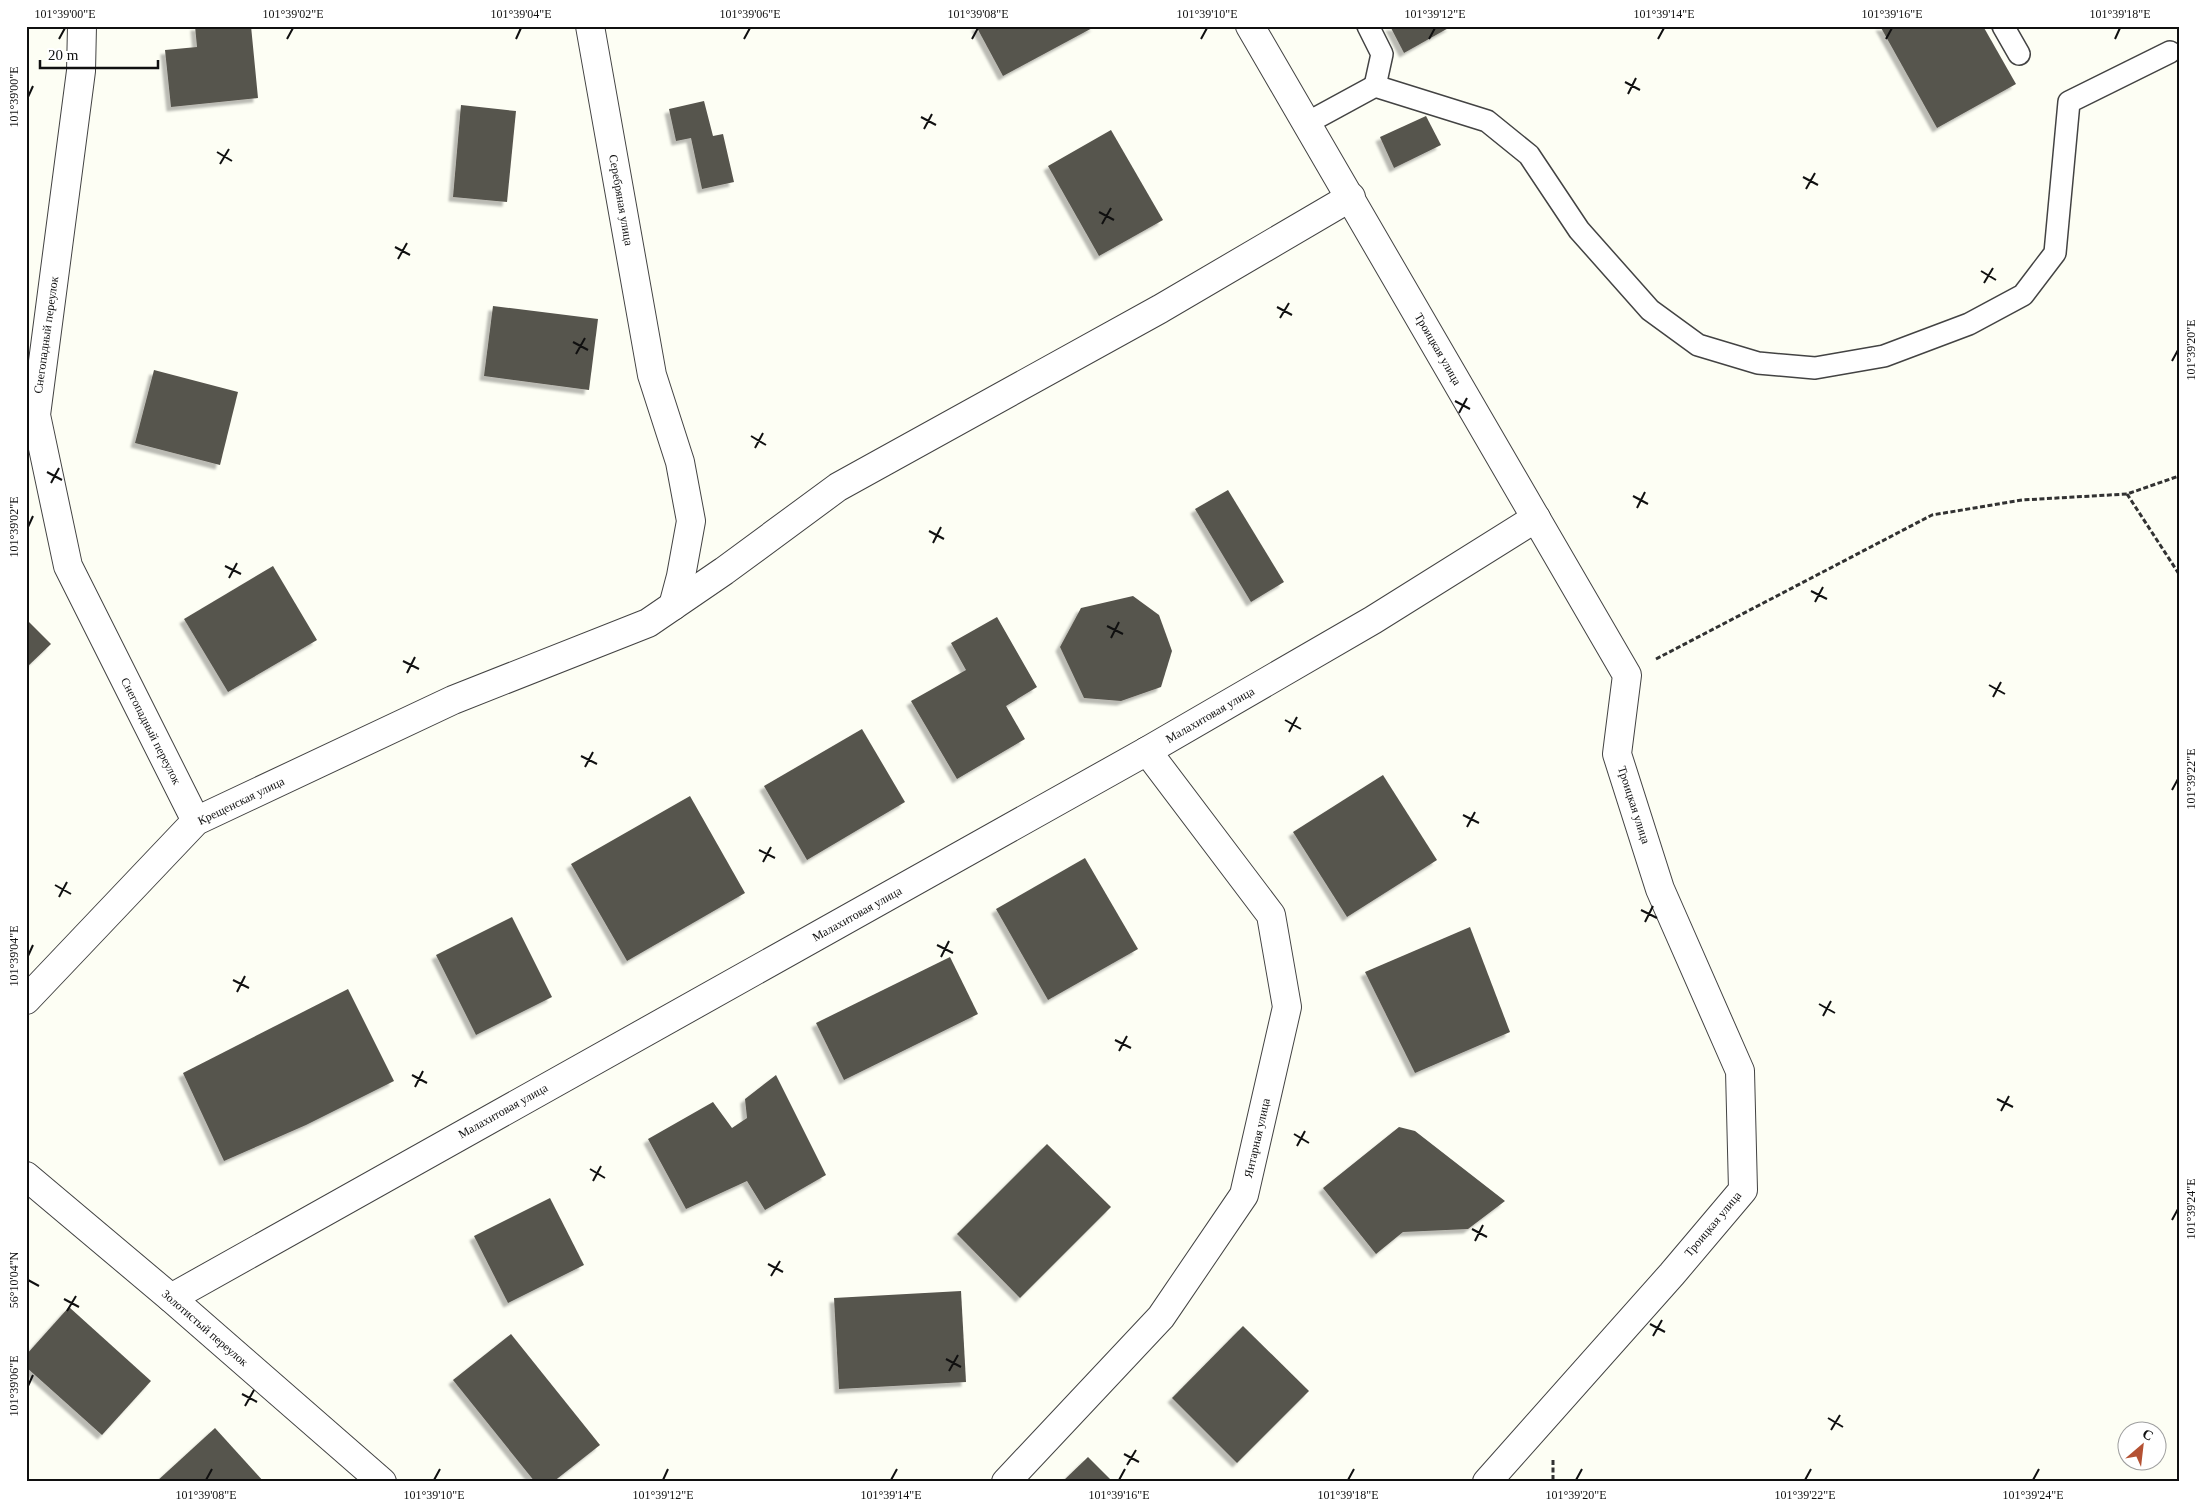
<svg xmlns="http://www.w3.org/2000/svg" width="2205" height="1508" font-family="Georgia,serif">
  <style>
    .building { fill: #57544d; filter: url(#shadow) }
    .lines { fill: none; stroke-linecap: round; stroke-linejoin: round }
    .service-casing { stroke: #434343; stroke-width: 24 }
    .minor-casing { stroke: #434343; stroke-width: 30 }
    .path { stroke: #323232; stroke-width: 3; stroke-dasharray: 5 2.5; stroke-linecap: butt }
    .service { stroke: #fff; stroke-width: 21 }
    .minor { stroke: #fff; stroke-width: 28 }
    .ticks { fill: none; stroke: #101010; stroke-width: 2 }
    .labels { text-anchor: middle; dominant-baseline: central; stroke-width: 5; stroke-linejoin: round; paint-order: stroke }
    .street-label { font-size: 12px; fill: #101010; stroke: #fff }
    .neatline { fill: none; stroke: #101010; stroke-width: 2 }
    .ticks-label { font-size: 12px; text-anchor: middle; fill: #101010 }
  </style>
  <defs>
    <filter id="shadow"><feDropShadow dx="-4.5" dy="4.5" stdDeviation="1" flood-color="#0004"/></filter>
  </defs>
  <rect width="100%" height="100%" fill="#fdfef4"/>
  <g class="building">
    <polygon points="195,26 251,26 258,98 171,107 165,50 197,47"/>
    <polygon points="976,26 1096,26 1003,76"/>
    <polygon points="1390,26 1452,26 1404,53"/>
    <polygon points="1880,26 1983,26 2016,84 1937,128"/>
    <polygon points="704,101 713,136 723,134 734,182 702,189 691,138 676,141 669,109"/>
    <polygon points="461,105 516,111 507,202 453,197"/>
    <polygon points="1426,116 1441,145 1394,168 1380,137"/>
    <polygon points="1111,130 1163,220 1099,256 1048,166"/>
    <polygon points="493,306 598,319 589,390 484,376"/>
    <polygon points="154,370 238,392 220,465 135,443"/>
    <polygon points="1228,490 1284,582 1251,602 1195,509"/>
    <polygon points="273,566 317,640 228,692 184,619"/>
    <polygon points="1133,596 1159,615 1172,651 1161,687 1121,701 1084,698 1060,647 1081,608"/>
    <polygon points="997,617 1037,687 1006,706 1025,739 957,779 911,701 966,670 951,643"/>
    <polygon points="26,619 51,644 26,668"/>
    <polygon points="862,729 905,802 807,860 764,786"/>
    <polygon points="1383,775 1437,860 1347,917 1293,832"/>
    <polygon points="690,796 745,893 627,961 571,864"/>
    <polygon points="1085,858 1138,949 1048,1000 996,909"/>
    <polygon points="512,917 552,997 476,1035 436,955"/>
    <polygon points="1470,927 1510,1032 1415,1073 1365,972"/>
    <polygon points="950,957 978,1014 844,1080 816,1023"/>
    <polygon points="348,989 394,1081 306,1125 224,1161 183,1073"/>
    <polygon points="776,1075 826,1175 765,1210 747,1181 686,1209 648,1139 713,1102 732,1128 747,1118 745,1099"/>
    <polygon points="1399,1127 1415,1131 1505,1201 1468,1229 1403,1232 1376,1254 1323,1188"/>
    <polygon points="1047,1144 1111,1207 1020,1298 957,1234"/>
    <polygon points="550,1198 584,1265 508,1303 474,1236"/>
    <polygon points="961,1291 966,1382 839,1389 834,1298"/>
    <polygon points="69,1307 151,1381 102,1435 26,1367 26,1355"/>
    <polygon points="1243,1326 1309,1391 1237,1463 1172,1398"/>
    <polygon points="511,1334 600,1445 553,1482 535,1482 453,1380"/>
    <polygon points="215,1428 264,1482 156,1482"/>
    <polygon points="1088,1457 1113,1482 1062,1482"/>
  </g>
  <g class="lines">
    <g class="service-casing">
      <g id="service">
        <polyline points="1368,26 1382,54 1375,86"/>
        <polyline points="2003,26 2019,54"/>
        <polyline points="1307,123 1375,86 1487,121 1529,155 1579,230 1650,310 1698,345 1758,363 1815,368 1884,356 1969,324 2023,295 2055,253 2069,102 2170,52"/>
      </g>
    </g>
    <g class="minor-casing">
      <g id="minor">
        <polyline points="82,26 81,71 36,415 68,566 196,821"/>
        <polyline points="590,26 652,375 680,462 691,521 681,576 673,606"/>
        <polyline points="1250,26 1627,675 1617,754 1660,889 1740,1071 1743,1190 1672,1274 1487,1482"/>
        <polyline points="26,1000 196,821 453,700 648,623 724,571 838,487 1160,309 1351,197"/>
        <polyline points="26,1176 171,1298 382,1482"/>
        <polyline points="171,1298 1147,751 1373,620 1536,518"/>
        <polyline points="1006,1482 1161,1317 1244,1195 1287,1007 1271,915 1147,751"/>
      </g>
    </g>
    <g class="path">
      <polyline points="2127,494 2179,574"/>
      <polyline points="1656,659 1932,515 2022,500 2127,494 2179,476"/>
      <polyline points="1553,1460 1553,1482"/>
    </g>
    <use href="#service" class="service"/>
    <use href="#minor" class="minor"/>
  </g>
  <path class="ticks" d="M59 39 65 28M287 39 293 28M516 39 521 28M744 39 750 28M972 39 978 28M1201 39 1207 28M1429 39 1435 28M1658 39 1664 28M1886 39 1892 28M2115 39 2120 28M1625 82 1640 90M1628 94 1636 78M28 97 33 86M921 117 936 125M924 129 932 114M217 152 232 161M220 164 229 149M1803 177 1818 185M1806 189 1815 173M1099 212 1114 220M1102 224 1111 208M395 247 410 255M398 259 407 243M1981 271 1996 280M1984 283 1993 268M1277 307 1292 315M1280 318 1289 303M573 342 588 350M576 354 585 338M2172 361 2178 350M1455 401 1470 409M1459 413 1467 398M751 436 766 445M755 448 763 433M47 472 62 480M51 483 59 468M1633 496 1648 504M1637 508 1645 492M28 527 33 516M929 531 944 539M933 543 941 527M225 566 241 574M229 578 237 563M1811 591 1827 599M1815 602 1823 587M1107 626 1123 634M1111 638 1119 622M403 661 419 669M407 673 415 657M1989 685 2005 694M1993 697 2001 682M1285 720 1301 729M1289 732 1297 717M581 756 597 764M585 767 593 752M2172 790 2178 779M1463 815 1479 823M1467 827 1475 812M759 850 775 858M763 862 771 847M55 885 71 894M59 897 67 882M1641 910 1657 918M1645 922 1653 906M937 945 953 953M28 956 33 945M941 957 949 941M233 980 249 988M237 992 245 976M1819 1004 1835 1013M1823 1016 1831 1001M1115 1040 1131 1048M1119 1051 1127 1036M412 1075 427 1083M415 1087 423 1071M1997 1099 2013 1107M2001 1111 2009 1096M1294 1134 1309 1143M1297 1146 1305 1131M590 1169 605 1178M593 1181 601 1166M2172 1220 2178 1209M1472 1229 1487 1237M1475 1241 1483 1225M768 1264 783 1272M771 1276 780 1261M28 1280 39 1286M64 1299 79 1307M67 1311 76 1296M1650 1324 1665 1332M1653 1336 1662 1320M946 1359 961 1367M949 1371 958 1355M28 1386 33 1375M242 1394 257 1402M245 1406 254 1390M1828 1418 1843 1427M1831 1430 1840 1415M1124 1454 1139 1462M1127 1465 1136 1450M206 1480 212 1469M434 1480 440 1469M663 1480 668 1469M891 1480 897 1469M1119 1480 1125 1469M1348 1480 1354 1469M1576 1480 1582 1469M1805 1480 1811 1469M2033 1480 2039 1469"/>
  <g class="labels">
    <g class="street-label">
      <text transform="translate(621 200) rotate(80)">Серебряная улица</text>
      <text transform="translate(46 335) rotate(-82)">Снегопадный переулок</text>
      <text transform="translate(1438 349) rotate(60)">Троицкая улица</text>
      <text transform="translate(1210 715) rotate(-30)">Малахитовая улица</text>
      <text transform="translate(151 731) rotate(63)">Снегопадный переулок</text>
      <text transform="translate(241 801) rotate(-26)">Крещенская улица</text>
      <text transform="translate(1634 805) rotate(72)">Троицкая улица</text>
      <text transform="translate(857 914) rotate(-29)">Малахитовая улица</text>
      <text transform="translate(503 1111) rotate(-29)">Малахитовая улица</text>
      <text transform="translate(1257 1138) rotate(-77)">Янтарная улица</text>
      <text transform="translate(1713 1224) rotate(-50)">Троицкая улица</text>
      <text transform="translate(205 1328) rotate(41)">Золотистый переулок</text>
    </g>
  </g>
  <rect width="2205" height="1508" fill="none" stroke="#ffffff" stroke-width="55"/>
  <g transform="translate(2142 1446) rotate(28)"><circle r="24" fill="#ffffff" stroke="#9f9f9f"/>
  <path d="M0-4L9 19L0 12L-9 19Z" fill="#b45133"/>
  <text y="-8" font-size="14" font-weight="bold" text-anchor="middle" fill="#101010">С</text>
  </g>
  <path d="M40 60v8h118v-8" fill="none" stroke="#101010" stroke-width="2.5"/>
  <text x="48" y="60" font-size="15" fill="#101010" stroke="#ffffff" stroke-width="4" paint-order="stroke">20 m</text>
  <rect x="28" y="28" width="2150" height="1452" class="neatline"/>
  <g class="ticks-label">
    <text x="65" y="18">101°39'00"E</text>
    <text x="293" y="18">101°39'02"E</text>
    <text x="521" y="18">101°39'04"E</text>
    <text x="750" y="18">101°39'06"E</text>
    <text x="978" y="18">101°39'08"E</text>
    <text x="1207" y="18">101°39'10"E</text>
    <text x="1435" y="18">101°39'12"E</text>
    <text x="1664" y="18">101°39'14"E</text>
    <text x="1892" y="18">101°39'16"E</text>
    <text x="2120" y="18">101°39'18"E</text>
    <text transform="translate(14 97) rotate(-90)" y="4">101°39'00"E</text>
    <text transform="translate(2191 350) rotate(-90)" y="4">101°39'20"E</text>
    <text transform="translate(14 527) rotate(-90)" y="4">101°39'02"E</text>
    <text transform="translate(2191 779) rotate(-90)" y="4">101°39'22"E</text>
    <text transform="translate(14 956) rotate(-90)" y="4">101°39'04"E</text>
    <text transform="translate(2191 1209) rotate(-90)" y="4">101°39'24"E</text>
    <text transform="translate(14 1280) rotate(-90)" y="4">56°10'04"N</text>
    <text transform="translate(14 1386) rotate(-90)" y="4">101°39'06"E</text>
    <text x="206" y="1499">101°39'08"E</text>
    <text x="434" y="1499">101°39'10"E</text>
    <text x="663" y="1499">101°39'12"E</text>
    <text x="891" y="1499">101°39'14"E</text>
    <text x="1119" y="1499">101°39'16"E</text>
    <text x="1348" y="1499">101°39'18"E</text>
    <text x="1576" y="1499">101°39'20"E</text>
    <text x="1805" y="1499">101°39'22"E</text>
    <text x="2033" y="1499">101°39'24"E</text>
  </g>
</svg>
